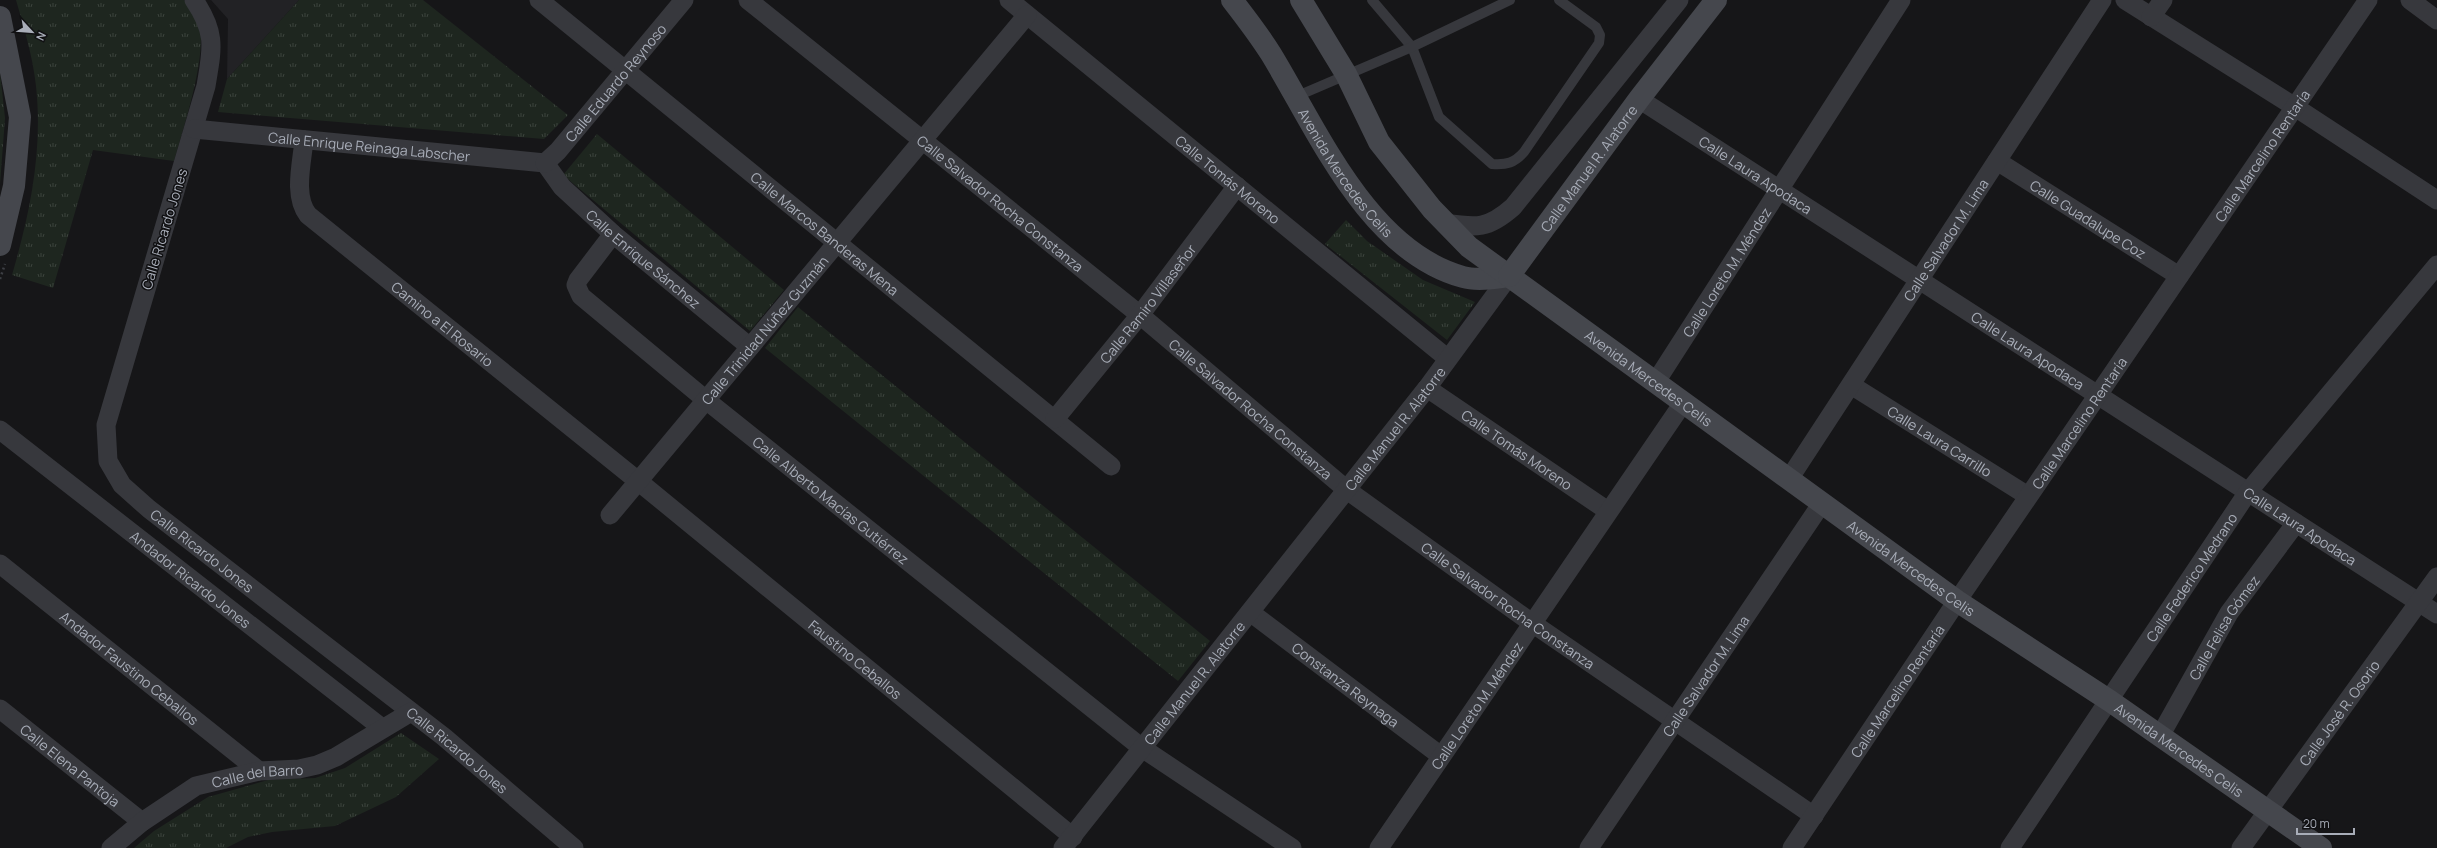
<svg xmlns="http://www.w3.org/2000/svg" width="2437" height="848" font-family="Manrope,sans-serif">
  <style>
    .built { fill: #222225 }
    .grass { fill: url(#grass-tufts) }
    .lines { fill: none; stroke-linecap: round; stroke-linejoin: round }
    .path { stroke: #3d3f44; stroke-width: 2.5; stroke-dasharray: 2 3; stroke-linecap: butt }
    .lane { stroke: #37383d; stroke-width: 10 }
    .street { stroke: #37383d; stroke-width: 19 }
    .secondary { stroke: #45474d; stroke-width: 22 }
    .labels { text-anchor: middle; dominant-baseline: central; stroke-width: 3; stroke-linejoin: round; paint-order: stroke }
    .street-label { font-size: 14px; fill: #a8adb8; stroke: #111113 }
  </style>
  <defs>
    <pattern id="grass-tufts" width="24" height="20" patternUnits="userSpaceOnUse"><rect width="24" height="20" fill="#1e261f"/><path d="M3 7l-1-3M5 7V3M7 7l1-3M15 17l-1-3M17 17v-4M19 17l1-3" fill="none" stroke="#3c433d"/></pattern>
  </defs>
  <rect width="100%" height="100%" fill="#161618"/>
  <polygon class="built" points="211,0 299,0 227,79 228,19"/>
  <g class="grass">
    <path d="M16 0H184C190 6 196 15 199 23 208 54 183 129 174 161L93 150 53 288 12 275C30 213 43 151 36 86 33 57 24 28 16 0Z"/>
    <polygon points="299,0 423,0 568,115 544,139 218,112 227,79"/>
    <polygon points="0,72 5,118 0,184"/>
    <polygon points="597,134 784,290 750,331 563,175"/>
    <polygon points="1346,220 1367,241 1423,280 1475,302 1447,340 1325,244"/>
    <polygon points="798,307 1210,641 1178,681 765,348"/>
    <polygon points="401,733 439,759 396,797 335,826 272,832 248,837 226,848 134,848 154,831 208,797 268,780 315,778 345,768"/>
  </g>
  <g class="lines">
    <polyline class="path" points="0,279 5,264"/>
    <g class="lane">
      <path d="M1372 0 1412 47 1439 117 1492 164C1507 165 1514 163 1524 152L1599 43 1600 35 1596 27 1559 0"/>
      <polyline points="1295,97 1412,47 1510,0"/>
    </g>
    <g class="street">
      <path id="s1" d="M194 0C217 34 212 49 206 86L106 425 108 461 122 485 149 509 444 737 574 848"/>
      <path id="s2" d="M539 0 1111 466"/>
      <path id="s3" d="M748 0 1140 315 1347 490 1532 623 1814 816"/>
      <path id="s4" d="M1009 0 1447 358"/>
      <polyline points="2125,0 2295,107 2437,200"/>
      <polyline points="2410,0 2437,20"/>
      <polyline points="2151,17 2163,0"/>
      <path id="s5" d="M1639 99 2437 614"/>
      <path id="s6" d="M194 129 545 163"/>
      <path id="s7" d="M304 140C302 163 293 196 308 215L638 481 1073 837"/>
      <path id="s8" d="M1997 161 2179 276"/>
      <path id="s9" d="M545 163 562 187 613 234 750 347"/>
      <path id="s10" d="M545 163 558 151 684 0"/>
      <path d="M1445 223C1477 228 1488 229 1513 207L1679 0"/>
      <path id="s11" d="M613 234 578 280 576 285 581 296 706 400 1142 748 1292 848"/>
      <path id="s12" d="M1655 383 1901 0"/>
      <path id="s13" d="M1851 385 2028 496"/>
      <path id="s14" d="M1427 388 1608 511"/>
      <path id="s15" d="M1055 419 1140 315 1237 186"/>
      <path id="s16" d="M0 430 382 728"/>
      <path id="s17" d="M1789 479 2102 0"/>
      <path id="s18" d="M610 515 1027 15"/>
      <path id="s19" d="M0 564 259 771"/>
      <path id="s20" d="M1250 612 1441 756"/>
      <path id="s21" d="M0 709 142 822"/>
      <path id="s22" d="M2160 736 2229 613 2296 523"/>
      <path id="s23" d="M111 848 142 822 196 786 259 771 299 769 317 765 336 757 411 712"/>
      <path id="s24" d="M1063 848 1427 388 1509 276"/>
      <path id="s25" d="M1379 848 1683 403"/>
      <path id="s26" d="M1589 848 1822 503"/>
      <path id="s27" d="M1792 848 1957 601 2368 0"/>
      <path id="s28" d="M2010 848 2248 492 2437 265"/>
      <path id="s29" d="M2241 848 2437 577"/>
    </g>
    <g class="secondary">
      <path id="s30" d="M1232 0C1246 18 1259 35 1271 54 1318 131 1368 251 1463 277 1477 281 1495 278 1509 276"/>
      <path id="s31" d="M1301 0 1346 74 1379 142 1432 209 1469 247 1957 601 2110 701 2321 848"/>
      <polyline points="0,17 20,117 14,186 0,245"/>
      <path id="s32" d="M1509 276 1639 99 1716 0"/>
    </g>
  </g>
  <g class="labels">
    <g class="street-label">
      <text stroke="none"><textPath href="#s10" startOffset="107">Calle Eduardo Reynoso</textPath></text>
      <text stroke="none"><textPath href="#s6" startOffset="176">Calle Enrique Reinaga Labscher</textPath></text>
      <text stroke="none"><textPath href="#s27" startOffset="837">Calle Marcelino Rentaría</textPath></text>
      <text stroke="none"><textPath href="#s32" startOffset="134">Calle Manuel R. Alatorre</textPath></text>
      <text stroke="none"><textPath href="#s30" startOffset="207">Avenida Mercedes Celis</textPath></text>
      <text stroke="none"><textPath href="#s5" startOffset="139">Calle Laura Apodaca</textPath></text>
      <text stroke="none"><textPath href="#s4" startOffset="283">Calle Tomás Moreno</textPath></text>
      <text stroke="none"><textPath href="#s3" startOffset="324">Calle Salvador Rocha Constanza</textPath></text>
      <text stroke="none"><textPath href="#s8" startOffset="108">Calle Guadalupe Coz</textPath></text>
      <text transform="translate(164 229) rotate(-73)">Calle Ricardo Jones</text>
      <text stroke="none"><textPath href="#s2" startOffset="369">Calle Marcos Banderas Mena</textPath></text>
      <text stroke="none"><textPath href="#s17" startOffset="286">Calle Salvador M. Lima</textPath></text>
      <text stroke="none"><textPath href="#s9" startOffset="138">Calle Enrique Sánchez</textPath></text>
      <text stroke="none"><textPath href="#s12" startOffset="132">Calle Loreto M. Méndez</textPath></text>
      <text stroke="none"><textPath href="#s15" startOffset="148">Calle Ramiro Villaseñor</textPath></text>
      <text stroke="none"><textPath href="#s7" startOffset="250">Camino a El Rosario</textPath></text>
      <text stroke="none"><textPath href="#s18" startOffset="241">Calle Trinidad Núñez Guzmán</textPath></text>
      <text stroke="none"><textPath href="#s5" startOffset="463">Calle Laura Apodaca</textPath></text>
      <text stroke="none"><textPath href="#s31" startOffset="523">Avenida Mercedes Celis</textPath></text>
      <text stroke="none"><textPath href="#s3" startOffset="648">Calle Salvador Rocha Constanza</textPath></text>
      <text stroke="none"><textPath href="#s27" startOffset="513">Calle Marcelino Rentaría</textPath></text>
      <text stroke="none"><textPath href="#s24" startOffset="535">Calle Manuel R. Alatorre</textPath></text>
      <text stroke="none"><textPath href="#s13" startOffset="105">Calle Laura Carrillo</textPath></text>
      <text stroke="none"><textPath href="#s14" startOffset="109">Calle Tomás Moreno</textPath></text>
      <text stroke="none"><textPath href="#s11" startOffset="398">Calle Alberto Macías Gutiérrez</textPath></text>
      <text stroke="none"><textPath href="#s5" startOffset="787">Calle Laura Apodaca</textPath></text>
      <text stroke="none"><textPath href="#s1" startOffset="611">Calle Ricardo Jones</textPath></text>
      <text stroke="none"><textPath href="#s31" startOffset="847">Avenida Mercedes Celis</textPath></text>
      <text stroke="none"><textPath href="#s28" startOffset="326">Calle Federico Medrano</textPath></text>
      <text stroke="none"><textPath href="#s16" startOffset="242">Andador Ricardo Jones</textPath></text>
      <text stroke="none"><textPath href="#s3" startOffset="972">Calle Salvador Rocha Constanza</textPath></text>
      <text stroke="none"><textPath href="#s22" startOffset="126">Calle Felisa Gómez</textPath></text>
      <text stroke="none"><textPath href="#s7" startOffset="782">Faustino Ceballos</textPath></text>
      <text stroke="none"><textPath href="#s19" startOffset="166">Andador Faustino Ceballos</textPath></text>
      <text stroke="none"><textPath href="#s26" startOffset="208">Calle Salvador M. Lima</textPath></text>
      <text stroke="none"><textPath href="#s24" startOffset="211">Calle Manuel R. Alatorre</textPath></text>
      <text stroke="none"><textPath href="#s20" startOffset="120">Constanza Reynaga</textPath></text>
      <text stroke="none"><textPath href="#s27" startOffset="189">Calle Marcelino Rentaría</textPath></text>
      <text stroke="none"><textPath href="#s25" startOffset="173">Calle Loreto M. Méndez</textPath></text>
      <text stroke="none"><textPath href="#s29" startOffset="167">Calle José R. Osorio</textPath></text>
      <text stroke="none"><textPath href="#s1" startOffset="935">Calle Ricardo Jones</textPath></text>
      <text stroke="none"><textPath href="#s31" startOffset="1171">Avenida Mercedes Celis</textPath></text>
      <text stroke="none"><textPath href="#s21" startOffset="90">Calle Elena Pantoja</textPath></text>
      <text stroke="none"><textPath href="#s23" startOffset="168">Calle del Barro</textPath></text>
    </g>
  </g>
  <g transform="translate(32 32) rotate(116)" stroke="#111113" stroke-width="3" paint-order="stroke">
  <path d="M0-3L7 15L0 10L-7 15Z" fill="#a8adb8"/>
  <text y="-6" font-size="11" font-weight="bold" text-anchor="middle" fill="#a8adb8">N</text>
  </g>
  <path d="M2297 828v6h57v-6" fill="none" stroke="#a8adb8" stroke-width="2"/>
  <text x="2303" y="828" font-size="12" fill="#a8adb8" stroke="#111113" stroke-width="3" paint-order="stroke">20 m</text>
</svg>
